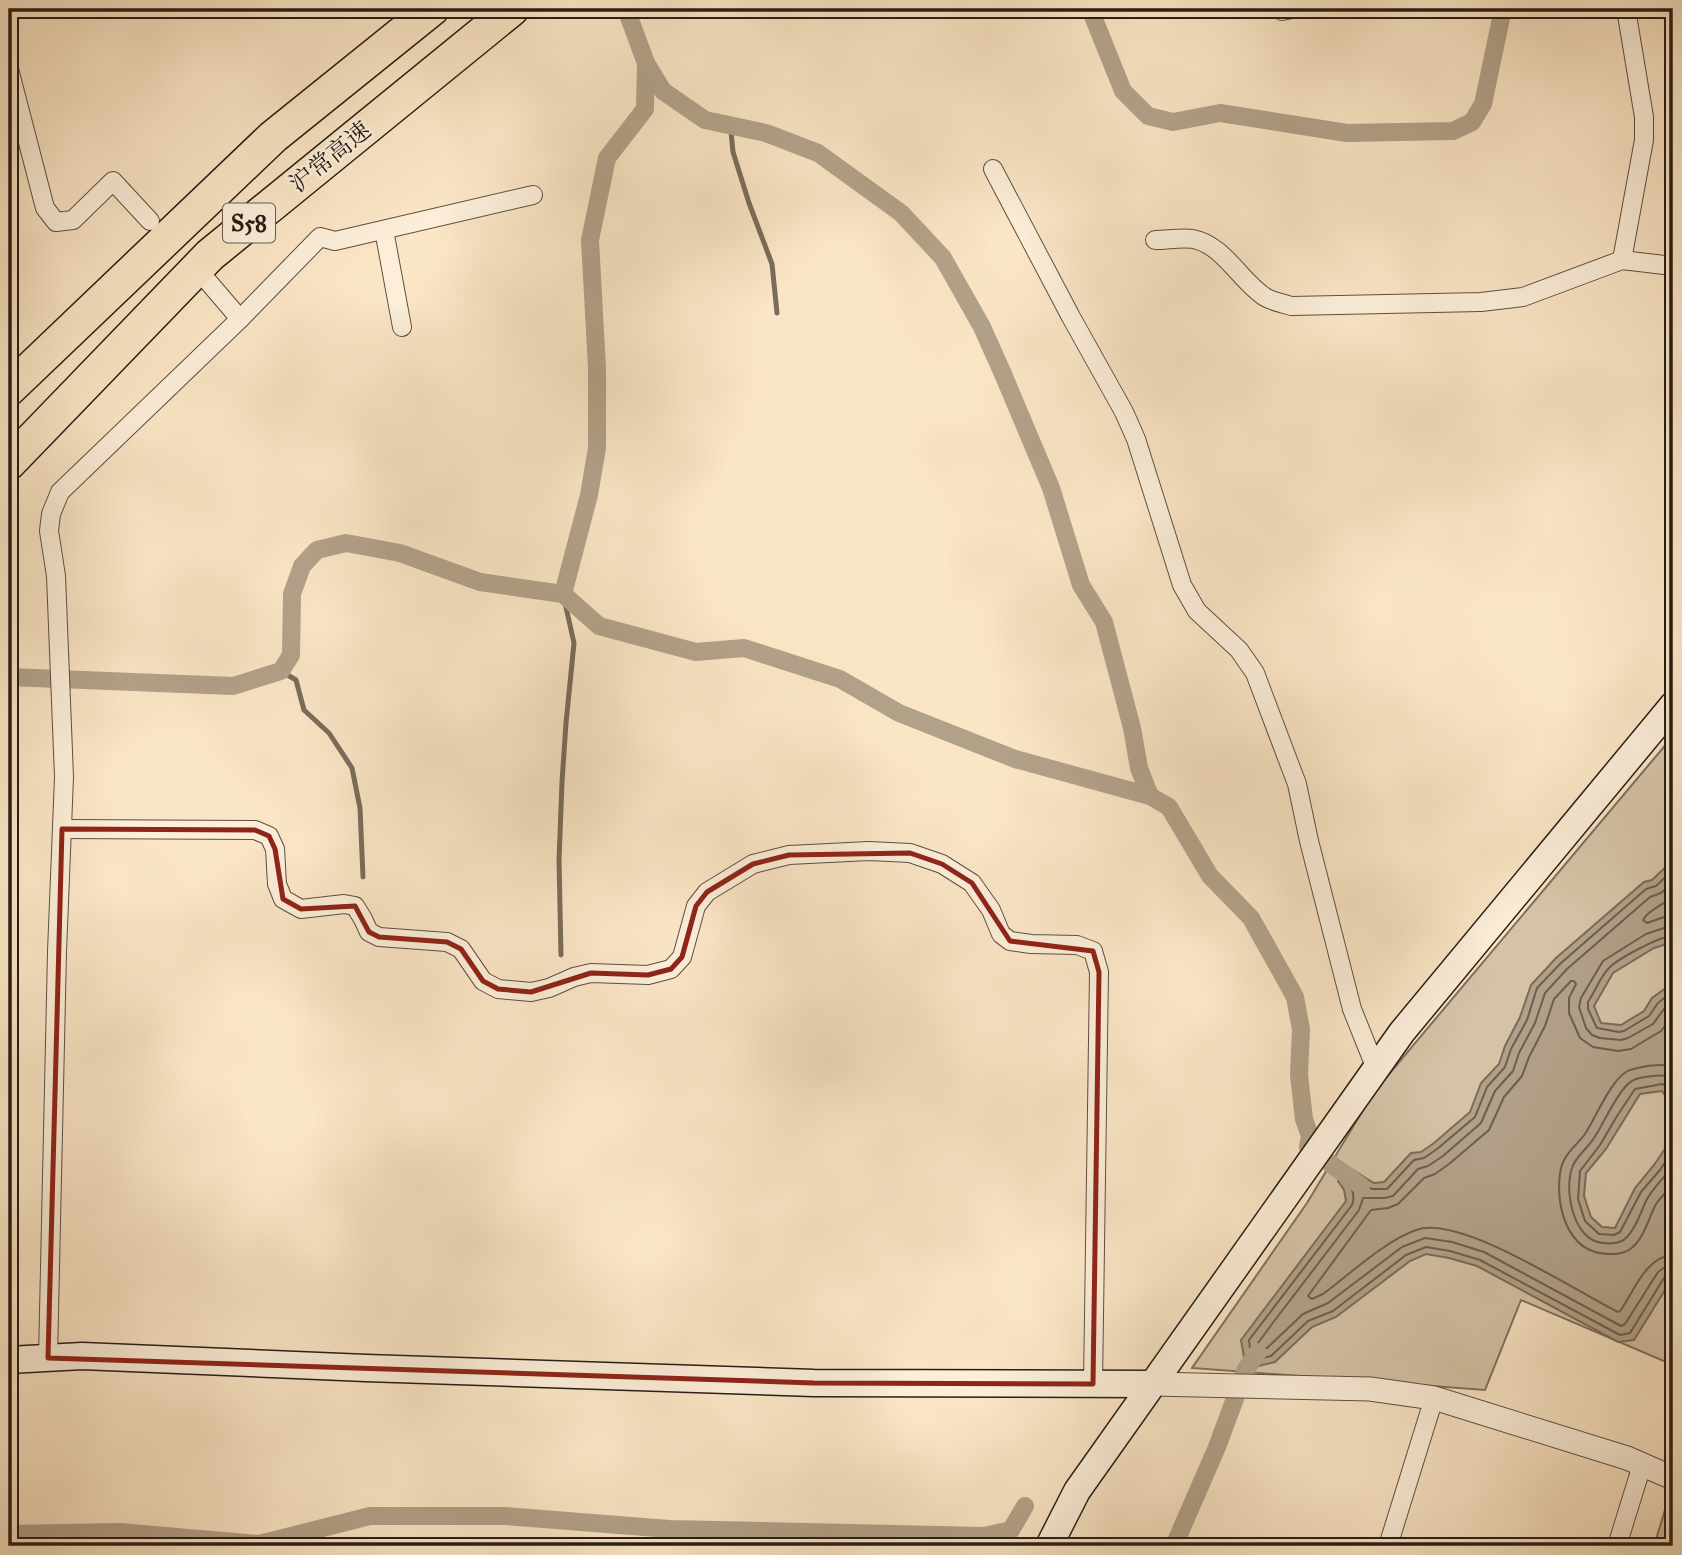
<svg xmlns="http://www.w3.org/2000/svg" width="1682" height="1555" font-family="'IM FELL Great Primer','Noto Serif SC',serif">
  <style>
    .green { fill: #d6c3a7; stroke: #7e705e; stroke-width: 2 }
    .water { fill: #b2a189; stroke: #7a6c5b; stroke-width: 2 }
    .lines { fill: none; stroke-linecap: round; stroke-linejoin: round }
    .shore { stroke: #6c5f4f; stroke-width: 2 }
    .stream { stroke: #7a6c5b; stroke-width: 5 }
    .canal { stroke: #b2a189; stroke-width: 18 }
    .minor-casing { stroke: #5b4f41; stroke-width: 20 }
    .tertiary-casing { stroke: #5b4f41; stroke-width: 25 }
    .secondary-casing { stroke: #261d15; stroke-width: 29 }
    .motorway-casing { stroke: #261d15; stroke-width: 36 }
    .minor { stroke: #fceed9; stroke-width: 18 }
    .tertiary { stroke: #fceed9; stroke-width: 23 }
    .secondary { stroke: #fceed9; stroke-width: 26 }
    .motorway { stroke: #fae5c5; stroke-width: 33 }
    .marked { fill: none; stroke: #8f2418; stroke-width: 5; stroke-linejoin: round }
    .labels { text-anchor: middle; dominant-baseline: central; stroke-width: 5; stroke-linejoin: round; paint-order: stroke }
    .shield { fill: #fceed9; stroke: #665c50; stroke-width: 2 }
    .shield-label { font-size: 23px; font-weight: bold; fill: #261d15 }
    .street-label { font-size: 24px; fill: #261d15; stroke: #fceed9 }
  </style>
  <rect width="100%" height="100%" fill="#fae5c5"/>
  <filter id="stains"><feTurbulence type="fractalNoise" baseFrequency=".00286" numOctaves="4"/><feColorMatrix values="0 0 0 0 .2 0 0 0 0 .09 0 0 0 0 .02 0 0 0 .5 -.17"/></filter>
  <radialGradient id="worn" r=".72"><stop offset=".6" stop-color="#630" stop-opacity="0"/><stop offset="1" stop-color="#630" stop-opacity=".3"/></radialGradient>
  <g class="green">
    <polygon points="1673,736 1673,1365 1521,1300 1485,1390 1192,1368 1307,1203 1374,1092"/>
    <polygon points="1665,1510 1673,1514 1673,1546 1654,1546"/>
  </g>
  <polygon class="water" points="1673,860 1673,942 1654,948 1613,973 1594,1006 1601,1023 1621,1025 1644,1011 1652,998 1673,983 1673,1107 1662,1091 1640,1094 1606,1149 1586,1173 1584,1196 1591,1217 1602,1227 1615,1228 1635,1188 1654,1165 1673,1137 1673,1277 1634,1340 1618,1342 1477,1266 1449,1258 1426,1254 1410,1261 1336,1317 1312,1327 1275,1362 1246,1369 1241,1340 1346,1201 1344,1190 1338,1181 1348,1167 1374,1183 1384,1182 1411,1153 1421,1152 1434,1143 1470,1112 1481,1083 1499,1064 1505,1046 1520,1017 1531,985 1556,958 1644,882 1652,880"/>
  <g class="lines">
    <g class="shore">
      <path d="M1673 870 1656 886 1646 889 1561 963 1537 988 1527 1020 1511 1049 1505 1067 1487 1087 1475 1117 1437 1149 1424 1158 1414 1160 1387 1189H1372L1353 1178 1349 1179 1348 1182C1352 1188 1355 1197 1352 1205L1249 1340 1251 1357 1254 1360 1271 1356 1308 1321 1333 1311 1406 1255 1426 1247 1450 1251 1480 1260 1620 1335 1630 1333 1664 1278 1668 1275H1673"/>
      <polyline points="1673,882 1661,893 1650,897 1567,969 1545,993 1535,1023 1519,1053 1513,1071 1495,1091 1481,1123 1443,1156 1428,1166 1418,1169 1393,1196 1385,1198 1363,1198 1359,1210 1272,1324 1258,1343 1258,1346 1261,1349 1267,1348 1303,1314 1328,1303 1402,1247 1425,1238 1452,1242 1484,1252 1621,1326 1625,1324 1658,1272 1665,1267 1673,1266"/>
      <path d="M1673 896C1663 906 1650 908 1643 920L1647 923 1664 917 1673 916"/>
      <polyline points="1673,927 1664,928 1646,934 1603,961 1581,998 1579,1007 1586,1028 1592,1035 1600,1038 1621,1040 1628,1038 1653,1024 1664,1009 1673,1002"/>
      <path d="M1673 936C1660 936 1619 958 1609 968 1600 977 1595 992 1588 1002V1009L1597 1028 1619 1032 1624 1031 1649 1016 1658 1003 1673 991"/>
      <path d="M1673 1015 1661 1031 1631 1049 1618 1051 1593 1047 1580 1038 1569 1013V998L1576 984 1574 981H1571L1554 999 1545 1026 1529 1057 1522 1076 1504 1097 1489 1130 1449 1164 1435 1174 1424 1178 1398 1204 1388 1208 1371 1210 1308 1296 1312 1299 1323 1294C1350 1274 1385 1241 1416 1230 1460 1214 1575 1291 1618 1312L1621 1310C1634 1290 1647 1256 1673 1255"/>
      <path d="M1673 1067C1664 1064 1657 1065 1647 1066 1640 1068 1633 1068 1626 1072 1610 1082 1596 1117 1585 1134 1577 1145 1564 1154 1561 1168 1554 1203 1566 1253 1608 1254 1616 1254 1622 1254 1629 1250 1644 1240 1648 1219 1656 1204 1661 1197 1668 1190 1673 1184"/>
      <path d="M1673 1079C1666 1075 1661 1075 1653 1076 1646 1077 1638 1077 1632 1081 1619 1088 1603 1125 1594 1138 1588 1148 1575 1157 1572 1168 1564 1190 1573 1241 1603 1243 1611 1244 1621 1244 1627 1237 1637 1227 1641 1211 1647 1199 1654 1187 1665 1177 1673 1165"/>
      <polyline points="1673,1094 1667,1086 1662,1084 1635,1089 1617,1116 1600,1145 1580,1171 1578,1199 1585,1221 1599,1234 1614,1235 1620,1232 1641,1192 1660,1170 1673,1150"/>
    </g>
    <g class="stream">
      <polyline points="737,126 731,132 733,152 749,203 772,264 777,313"/>
      <polyline points="281,671 296,680 304,710 329,733 352,768 360,808 363,877"/>
      <polyline points="561,955 559,860 562,782 566,723 574,643 563,594"/>
      <polyline points="1000,1546 1005,1532"/>
    </g>
    <g class="canal">
      <polyline points="1090,9 1123,91 1148,116 1173,122 1220,113 1347,133 1453,131 1472,122 1483,104 1503,9"/>
      <polyline points="646,63 663,91 705,120 766,133 818,153 901,213 943,258 982,327 1003,374 1051,488 1081,585 1104,622 1132,728 1139,768 1150,796"/>
      <polyline points="563,594 599,626 696,652 744,648 840,679 899,713 1015,759 1150,796 1169,807 1210,876 1251,918 1295,997 1301,1029 1299,1075 1304,1119 1310,1136 1308,1147 1361,1186"/>
      <polyline points="9,677 233,686 281,671 291,655 292,594 302,566 317,550 346,543 400,553 480,582 563,594 589,495 597,448 597,368 590,240 607,158 645,109 646,63 626,9"/>
      <polyline points="9,1534 119,1532 259,1544 370,1516 506,1516 669,1529 984,1536 1011,1530 1025,1506"/>
      <polyline points="1174,1546 1217,1447 1246,1369 1258,1352"/>
    </g>
    <g class="minor-casing">
      <g id="minor">
        <polyline points="1626,9 1644,117 1644,140 1622,260 1673,266"/>
        <polyline points="1282,11 1292,9"/>
        <polyline points="9,69 45,208 56,222 73,220 113,181 150,221"/>
        <polyline points="993,169 1071,317 1124,412 1136,439 1182,585 1197,611 1239,650 1255,673 1297,784 1309,841 1352,1009 1376,1069"/>
        <polyline points="384,230 402,327"/>
        <path d="M1155 240C1167 240 1182 237 1193 239 1224 245 1240 281 1265 297 1273 302 1283 303 1291 306L1481 302 1523 297 1622 260"/>
        <polyline points="240,319 320,237 335,241 533,195"/>
        <polyline points="62,829 255,830 269,836 275,849 277,884 283,899 301,909 344,904 355,906 363,919 369,932 379,937 447,942 461,949 483,981 498,989 531,992 549,988 574,977 591,973 648,975 671,969 682,957 696,906 707,892 753,864 789,855 869,851 910,853 942,864 972,883 991,910 1001,934 1010,941 1031,944 1077,945 1093,951 1099,972 1093,1384"/>
        <polyline points="48,1358 57,952 64,777 56,576 49,531 51,514 60,492 240,319 205,278"/>
        <polyline points="1388,1546 1434,1398"/>
        <polyline points="1617,1546 1642,1465"/>
      </g>
    </g>
    <g class="tertiary-casing">
      <polyline id="tertiary" points="1153,1384 1370,1389 1434,1398 1627,1458 1673,1478"/>
    </g>
    <g class="secondary-casing">
      <g id="secondary">
        <polyline points="9,1360 82,1356 366,1368 814,1383 1153,1384"/>
        <polyline points="1049,1546 1077,1491 1402,1032 1673,705"/>
      </g>
    </g>
    <g class="motorway-casing">
      <g id="motorway">
        <polyline points="9,389 273,137 432,9"/>
        <polyline points="9,463 210,255 512,9"/>
      </g>
    </g>
    <use href="#minor" class="minor"/>
    <use href="#tertiary" class="tertiary"/>
    <use href="#secondary" class="secondary"/>
    <use href="#motorway" class="motorway"/>
  </g>
  <path class="marked" d="M62 829 255 830 269 836 275 849 283 899 301 909 355 906 369 932 379 937 447 942 461 949 483 981 498 989 531 992 591 973 648 975 671 969 682 957 696 906 707 892 753 864 789 855 910 853 942 864 972 883 1010 941 1093 951 1099 972 1093 1384 814 1383 48 1358Z"/>
  <g class="labels">
    <rect class="shield" x="223" y="203.5" width="52" height="39" rx="5"/>
    <g class="shield-label">
      <text x="249" y="223">S58</text>
    </g>
    <g class="street-label">
      <text transform="translate(330 157) rotate(-39)">沪常高速</text>
    </g>
  </g>
  <rect width="1682" height="1555" fill="none" stroke="#fae5c5" stroke-width="35"/>
  <rect x="10" y="10" width="1661" height="1534" fill="none" stroke="#261d15" stroke-width="3.5"/>
  <rect x="18" y="18" width="1647" height="1520" fill="none" stroke="#261d15" stroke-width="2"/>
  <rect width="100%" height="100%" filter="url(#stains)"/>
  <rect width="100%" height="100%" fill="url(#worn)"/>
</svg>
